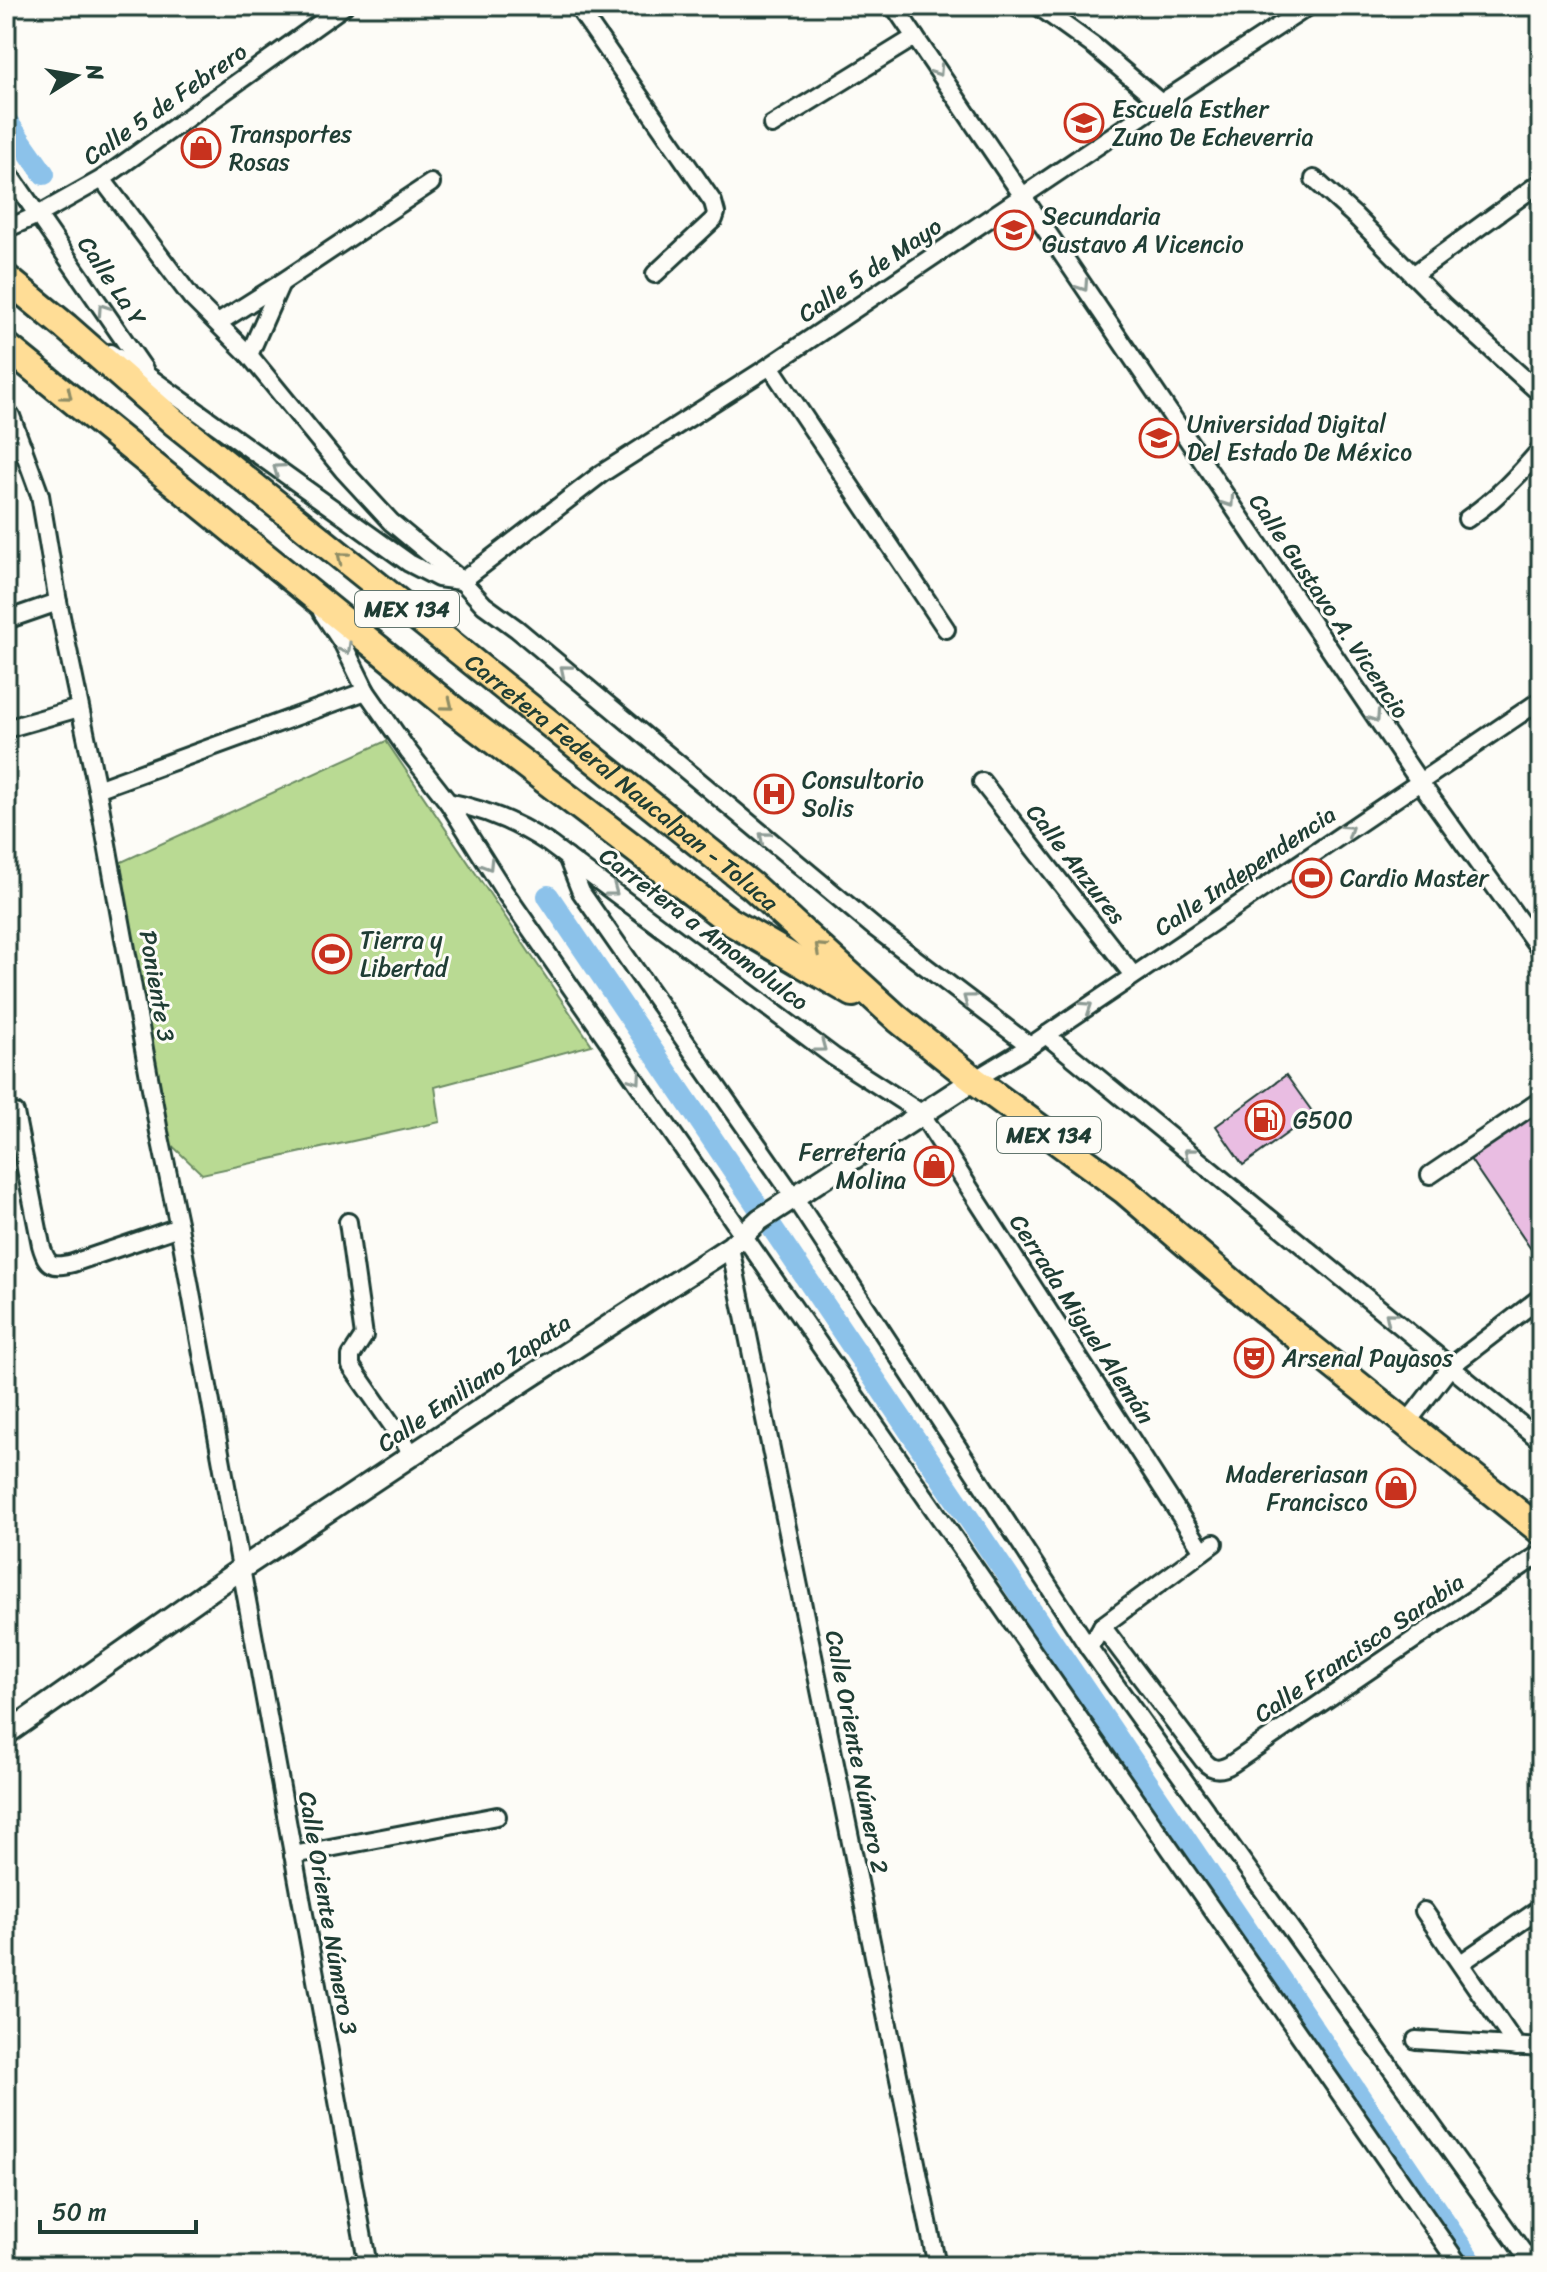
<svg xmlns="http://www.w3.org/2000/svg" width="1547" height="2272" font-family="Sriracha,sans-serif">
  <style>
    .green { fill: #b9da93; stroke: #6c8c64; stroke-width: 2 }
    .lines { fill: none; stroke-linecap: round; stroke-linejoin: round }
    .canal { stroke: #8cc2ea; stroke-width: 22 }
    .building { fill: #e9bde2; stroke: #1f3d34; stroke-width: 2 }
    .minor-casing { stroke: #1f3d34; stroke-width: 22 }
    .tertiary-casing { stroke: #1f3d34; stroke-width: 26 }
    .primary-casing { stroke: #1f3d34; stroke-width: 32 }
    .minor { stroke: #fdfcf7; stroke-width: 16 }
    .tertiary { stroke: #fdfcf7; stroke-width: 20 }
    .primary { stroke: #ffdd96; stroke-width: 26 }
    .oneway { stroke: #8e9c96 }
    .oneway2 { stroke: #8f8d65 }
    .labels { text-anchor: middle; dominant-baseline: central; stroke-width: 6; stroke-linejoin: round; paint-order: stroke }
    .shield { fill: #fdfcf7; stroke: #62766e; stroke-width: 2 }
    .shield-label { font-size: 22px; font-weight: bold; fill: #1f3d34 }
    .street-label { font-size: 24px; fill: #1f3d34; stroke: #fdfcf7 }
    .poi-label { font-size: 24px; fill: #1f3d34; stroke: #fdfcf7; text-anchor: start }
  </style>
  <rect width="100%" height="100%" fill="#fdfcf7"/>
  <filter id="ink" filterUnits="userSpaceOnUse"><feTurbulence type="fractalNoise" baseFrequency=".0125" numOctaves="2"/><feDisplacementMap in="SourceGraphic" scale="16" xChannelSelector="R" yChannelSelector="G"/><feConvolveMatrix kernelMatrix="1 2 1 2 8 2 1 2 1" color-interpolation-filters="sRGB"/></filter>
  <g filter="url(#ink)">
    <polygon class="green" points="386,741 592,1045 435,1087 440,1122 202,1174 164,1138 119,863"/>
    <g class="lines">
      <g class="canal">
        <polyline points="6,120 44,174"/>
        <polyline points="548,896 1474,2266"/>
      </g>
    </g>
    <g class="building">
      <polygon points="1286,1075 1314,1114 1243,1165 1216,1126"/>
      <polygon points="1541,1108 1541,1264 1468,1156"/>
    </g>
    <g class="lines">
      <g class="minor-casing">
        <g id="minor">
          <polyline points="577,6 713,202 716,213 714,219 655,274"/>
          <polyline points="894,6 1419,781 1541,951"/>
          <polyline points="1038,6 1095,47 1161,103"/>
          <polyline points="772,125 915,37"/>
          <polyline points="6,169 144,369"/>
          <polyline points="102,179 191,297 249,355 343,470 391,522 462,581 484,605 517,629 875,928 1030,1046"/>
          <polyline points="1314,179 1356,217 1444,306 1541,394"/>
          <polyline points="6,229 38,215 102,179 344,6"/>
          <polyline points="1413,275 1541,182"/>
          <polyline points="218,323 281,283 431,183"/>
          <polyline points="110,353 148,376 409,563 438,578 461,581"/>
          <polyline points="249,355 281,283"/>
          <polyline points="770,366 946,629"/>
          <polyline points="11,416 40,495 58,602 97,789 159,1132 179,1227 368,2266"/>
          <polyline points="6,452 23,447"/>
          <path d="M1467 519C1496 499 1518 476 1541 449"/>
          <polyline points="462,581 601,474 770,366 1161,103 1309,6"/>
          <polyline points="322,612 343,644 366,691 408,751 448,802 504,891 1460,2266"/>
          <polyline points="6,620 58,602"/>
          <polyline points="6,729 79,708"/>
          <polyline points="982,782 1133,975"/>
          <polyline points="97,789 366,691"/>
          <path d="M448 802C485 809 516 822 548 843L834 1057 921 1113 1203 1551"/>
          <polyline points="567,857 581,892 794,1197 1089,1648 1533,2266"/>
          <polyline points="1046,1035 1541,1441"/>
          <polyline points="974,1080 1030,1046 1541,700"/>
          <path d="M15 1113 41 1245C47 1266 52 1268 73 1263L179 1227"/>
          <polyline points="1430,1175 1541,1100"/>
          <polyline points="348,1222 364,1336 351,1356 351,1366 413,1455"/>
          <polyline points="730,1247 937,2266"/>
          <polyline points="1406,1424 1450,1367 1541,1297"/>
          <path d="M1102 1626 1203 1760C1212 1771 1221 1771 1233 1763L1541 1553"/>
          <polyline points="1089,1648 1102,1626 1214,1543"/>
          <polyline points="293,1855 497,1816"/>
          <polyline points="1424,1911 1517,2047"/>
          <polyline points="1461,1963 1541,1908"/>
          <polyline points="1416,2040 1541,2048"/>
        </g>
      </g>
      <g class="tertiary-casing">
        <polyline id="tertiary" points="6,1734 241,1569 487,1405 730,1247 759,1220 974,1080"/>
      </g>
      <g class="primary-casing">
        <g id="primary">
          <path id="s1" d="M6 278 66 327 174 422 752 886 898 1019 974 1080 1124 1190 1264 1310 1541 1531"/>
          <polyline points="6,346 455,711 728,920 853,993"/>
        </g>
      </g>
      <use href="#minor" class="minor"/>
      <use href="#tertiary" class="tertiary"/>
      <use href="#primary" class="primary"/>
    </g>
    <defs><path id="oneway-chevron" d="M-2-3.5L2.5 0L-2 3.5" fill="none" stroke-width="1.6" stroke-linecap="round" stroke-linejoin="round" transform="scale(2)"/></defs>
    <g class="oneway">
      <use href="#oneway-chevron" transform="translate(938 71) rotate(56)"/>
      <use href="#oneway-chevron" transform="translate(1083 286) rotate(56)"/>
      <use href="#oneway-chevron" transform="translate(103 309) rotate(-124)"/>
      <use href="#oneway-chevron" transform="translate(278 469) rotate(-144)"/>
      <use href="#oneway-chevron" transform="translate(1229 502) rotate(56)"/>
      <use href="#oneway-chevron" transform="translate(346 649) rotate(60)"/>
      <use href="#oneway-chevron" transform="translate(565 670) rotate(-140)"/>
      <use href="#oneway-chevron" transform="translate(1375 717) rotate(56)"/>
      <use href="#oneway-chevron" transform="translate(1348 830) rotate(-34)"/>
      <use href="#oneway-chevron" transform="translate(764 837) rotate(-140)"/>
      <use href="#oneway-chevron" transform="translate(488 865) rotate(58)"/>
      <use href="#oneway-chevron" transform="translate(613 891) rotate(37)"/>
      <use href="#oneway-chevron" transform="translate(968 999) rotate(-143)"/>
      <use href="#oneway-chevron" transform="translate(1087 1007) rotate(-34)"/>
      <use href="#oneway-chevron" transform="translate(821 1047) rotate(37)"/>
      <use href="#oneway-chevron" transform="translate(636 1079) rotate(55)"/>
      <use href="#oneway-chevron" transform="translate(1189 1153) rotate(-141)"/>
      <use href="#oneway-chevron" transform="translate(1390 1317) rotate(-140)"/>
    </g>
    <g class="oneway2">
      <use href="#oneway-chevron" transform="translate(67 395) rotate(39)"/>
      <use href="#oneway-chevron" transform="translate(342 557) rotate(-141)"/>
      <use href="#oneway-chevron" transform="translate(448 705) rotate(39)"/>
      <use href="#oneway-chevron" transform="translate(820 948) rotate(-137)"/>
    </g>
  </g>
  <defs>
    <g id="school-ring" transform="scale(2)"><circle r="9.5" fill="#fdfcf7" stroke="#c8321e" stroke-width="1.5"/><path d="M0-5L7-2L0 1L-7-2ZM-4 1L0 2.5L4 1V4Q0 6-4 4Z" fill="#c8321e"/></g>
    <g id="shop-ring" transform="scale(2)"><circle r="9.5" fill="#fdfcf7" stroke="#c8321e" stroke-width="1.5"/><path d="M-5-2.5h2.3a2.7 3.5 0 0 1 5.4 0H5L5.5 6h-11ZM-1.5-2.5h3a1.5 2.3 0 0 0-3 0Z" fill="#c8321e"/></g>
    <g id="university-ring" transform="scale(2)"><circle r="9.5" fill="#fdfcf7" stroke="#c8321e" stroke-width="1.5"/><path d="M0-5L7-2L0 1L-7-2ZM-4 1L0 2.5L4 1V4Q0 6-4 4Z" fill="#c8321e"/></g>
    <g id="hospital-ring" transform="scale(2)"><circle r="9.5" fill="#fdfcf7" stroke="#c8321e" stroke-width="1.5"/><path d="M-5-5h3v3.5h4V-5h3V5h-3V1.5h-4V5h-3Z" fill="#c8321e"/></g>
    <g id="stadium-ring" transform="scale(2)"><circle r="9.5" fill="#fdfcf7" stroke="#c8321e" stroke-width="1.5"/><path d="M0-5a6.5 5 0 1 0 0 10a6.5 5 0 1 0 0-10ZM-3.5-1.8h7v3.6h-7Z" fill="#c8321e"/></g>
    <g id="fuel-ring" transform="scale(2)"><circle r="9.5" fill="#fdfcf7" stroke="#c8321e" stroke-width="1.5"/><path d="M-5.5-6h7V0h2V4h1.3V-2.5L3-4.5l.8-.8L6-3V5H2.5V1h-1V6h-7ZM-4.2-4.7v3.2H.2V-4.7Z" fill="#c8321e"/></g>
    <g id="theatre-ring" transform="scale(2)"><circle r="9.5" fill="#fdfcf7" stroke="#c8321e" stroke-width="1.5"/><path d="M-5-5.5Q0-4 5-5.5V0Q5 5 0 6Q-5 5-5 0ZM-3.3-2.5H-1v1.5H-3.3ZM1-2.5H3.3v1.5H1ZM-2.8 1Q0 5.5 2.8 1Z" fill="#c8321e"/></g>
  </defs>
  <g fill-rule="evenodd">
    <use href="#school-ring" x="1084" y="123"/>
    <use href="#shop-ring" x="201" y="148"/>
    <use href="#school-ring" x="1014" y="230"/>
    <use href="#university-ring" x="1159" y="438"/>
    <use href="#hospital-ring" x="774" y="794"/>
    <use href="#stadium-ring" x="1312" y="878"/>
    <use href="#stadium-ring" x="332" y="954"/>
    <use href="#fuel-ring" x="1265" y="1120"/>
    <use href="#shop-ring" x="934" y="1166"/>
    <use href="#theatre-ring" x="1254" y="1358"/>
    <use href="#shop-ring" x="1396" y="1488"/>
  </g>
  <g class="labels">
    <g class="shield">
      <rect x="355" y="591" width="104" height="36" rx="6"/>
      <rect x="997" y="1117" width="104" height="36" rx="6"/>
    </g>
    <g class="shield-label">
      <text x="407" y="609">MEX 134</text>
      <text x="1049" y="1135">MEX 134</text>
    </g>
    <g class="street-label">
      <text transform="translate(165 104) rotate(-35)">Calle 5 de Febrero</text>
      <text transform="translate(870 270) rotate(-34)">Calle 5 de Mayo</text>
      <text transform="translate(112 281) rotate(56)">Calle La Y</text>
      <text transform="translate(1329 606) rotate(56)">Calle Gustavo A. Vicencio</text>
      <text stroke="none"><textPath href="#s1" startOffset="796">Carretera Federal Naucalpan - Toluca</textPath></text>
      <text transform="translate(1076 864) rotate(52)">Calle Anzures</text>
      <text transform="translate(1245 871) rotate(-34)">Calle Independencia</text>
      <text transform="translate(704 929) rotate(37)">Carretera a Amomolulco</text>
      <text transform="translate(157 986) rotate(80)">Poniente 3</text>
      <text transform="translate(1082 1319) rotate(57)">Cerrada Miguel Alemán</text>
      <text transform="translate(474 1383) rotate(-34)">Calle Emiliano Zapata</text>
      <text transform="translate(1359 1648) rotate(-34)">Calle Francisco Sarabia</text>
      <text transform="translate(857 1752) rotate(79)">Calle Oriente Número 2</text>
      <text transform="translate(328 1913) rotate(80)">Calle Oriente Número 3</text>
    </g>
    <g class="poi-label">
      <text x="1112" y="109">Escuela Esther<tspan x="1112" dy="28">Zuno De Echeverria</tspan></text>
      <text x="229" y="134">Transportes<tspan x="229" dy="28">Rosas</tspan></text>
      <text x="1042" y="216">Secundaria<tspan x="1042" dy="28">Gustavo A Vicencio</tspan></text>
      <text x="1187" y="424">Universidad Digital<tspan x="1187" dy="28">Del Estado De México</tspan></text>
      <text x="802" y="780">Consultorio<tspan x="802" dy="28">Solis</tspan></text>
      <text x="1340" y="878">Cardio Master</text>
      <text x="360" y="940">Tierra y<tspan x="360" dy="28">Libertad</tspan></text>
      <text x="1293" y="1120">G500</text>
      <text x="906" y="1152" text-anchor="end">Ferretería<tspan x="906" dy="28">Molina</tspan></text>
      <text x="1282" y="1358">Arsenal Payasos</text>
      <text x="1368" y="1474" text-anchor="end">Madereriasan<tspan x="1368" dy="28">Francisco</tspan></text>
    </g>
  </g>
  <rect width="1547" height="2272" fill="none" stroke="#fdfcf7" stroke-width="32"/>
  <rect x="16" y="16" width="1515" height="2240" fill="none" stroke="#1f3d34" stroke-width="3" filter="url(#ink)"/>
  <g transform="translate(76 76) rotate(79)" stroke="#fdfcf7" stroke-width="6" paint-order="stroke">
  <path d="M0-6L14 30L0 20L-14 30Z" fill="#1f3d34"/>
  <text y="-12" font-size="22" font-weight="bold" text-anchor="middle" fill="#1f3d34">N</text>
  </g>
  <path d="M40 2220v12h156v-12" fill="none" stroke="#1f3d34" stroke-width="4"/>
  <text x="52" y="2220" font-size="24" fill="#1f3d34" stroke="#fdfcf7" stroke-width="6" paint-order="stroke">50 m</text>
</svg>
